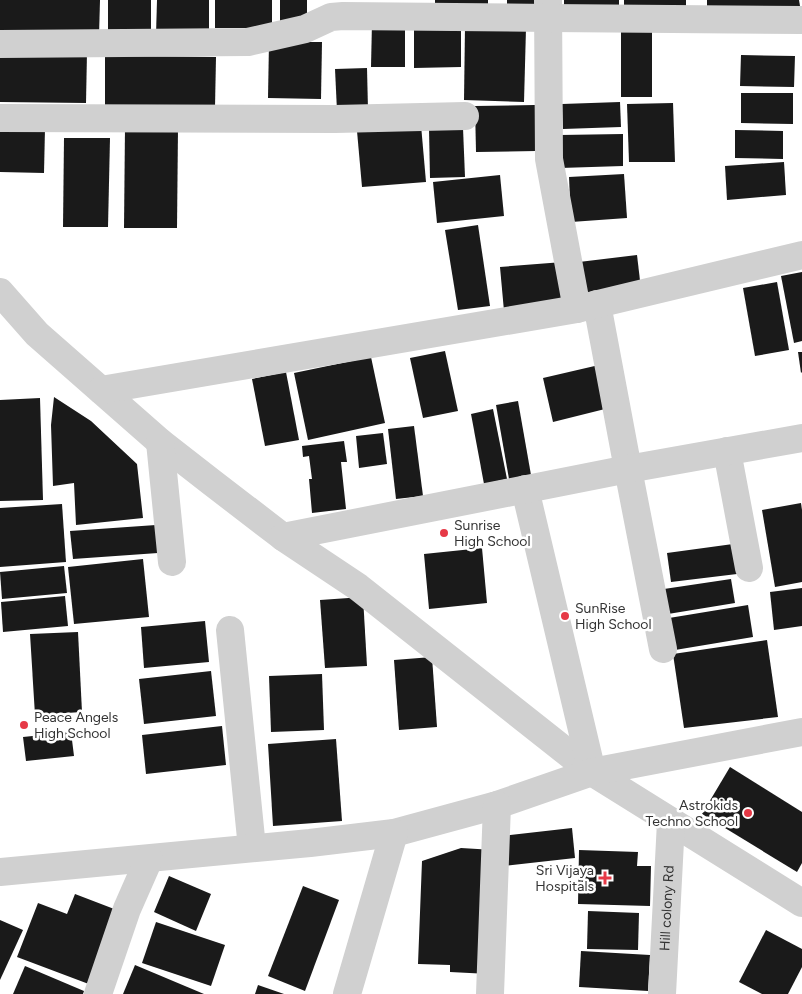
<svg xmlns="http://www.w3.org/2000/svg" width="802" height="994" font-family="Figtree,sans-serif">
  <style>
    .building { fill: #1a1a1a }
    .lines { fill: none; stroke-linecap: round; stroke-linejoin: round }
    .minor { stroke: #d0d0d0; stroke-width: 28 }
    .poi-dot { fill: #e63946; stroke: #fff; stroke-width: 2 }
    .labels { text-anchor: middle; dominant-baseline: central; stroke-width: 5; stroke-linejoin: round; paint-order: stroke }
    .poi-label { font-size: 14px; fill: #333; stroke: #fff; text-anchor: start }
    .street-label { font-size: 14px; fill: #333; stroke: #fff }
  </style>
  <rect width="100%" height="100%" fill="#fff"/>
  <g class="building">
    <polygon points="0,0 100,0 99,36 0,35"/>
    <polygon points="108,0 151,0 151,33 108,32"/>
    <polygon points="157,0 209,0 209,36 156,35"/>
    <rect x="215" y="0" width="57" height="28"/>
    <rect x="280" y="0" width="27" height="23"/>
    <polygon points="435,0 488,0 488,4 435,5"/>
    <polygon points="507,0 543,0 543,8 507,9"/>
    <rect x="564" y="0" width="55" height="5"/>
    <polygon points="624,0 686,0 686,10 624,11"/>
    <polygon points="707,0 799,0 800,6 707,8"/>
    <polygon points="372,22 405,22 405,67 371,67"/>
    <polygon points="461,23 461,67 414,68 414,24"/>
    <polygon points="465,27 526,28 524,102 464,100"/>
    <rect x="621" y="32" width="31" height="65"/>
    <polygon points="269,42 322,42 321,99 268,98"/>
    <polygon points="0,51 87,52 86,103 0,102"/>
    <polygon points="741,55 795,56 794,87 740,86"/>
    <polygon points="105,56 216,57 215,107 105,106"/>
    <polygon points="367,68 368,110 337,111 335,69"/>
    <polygon points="741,93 793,93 793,124 741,123"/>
    <polygon points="620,102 621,127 563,129 562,104"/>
    <polygon points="673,103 675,162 629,162 627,104"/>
    <polygon points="535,105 536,151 476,152 475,106"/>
    <polygon points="421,125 426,182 362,187 357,131"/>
    <polygon points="0,127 45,128 44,173 0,172"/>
    <polygon points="125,127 178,128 177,228 124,228"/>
    <polygon points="463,128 465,177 430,178 429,129"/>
    <polygon points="735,130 783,131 783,159 735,158"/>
    <polygon points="623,134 623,166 560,168 560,135"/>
    <polygon points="64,138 110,138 108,227 63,227"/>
    <polygon points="784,162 786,195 727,200 725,166"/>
    <polygon points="624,174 627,218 571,222 569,177"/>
    <polygon points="500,175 504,216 437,223 433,182"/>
    <polygon points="478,225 490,306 458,310 445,230"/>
    <polygon points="637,255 641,289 583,295 579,262"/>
    <polygon points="563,262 566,306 504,311 500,267"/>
    <polygon points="802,272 802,341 794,343 781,276"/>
    <polygon points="777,282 789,350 755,356 743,288"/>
    <polygon points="445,351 458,411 423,418 410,358"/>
    <polygon points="798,352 802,352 802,372 801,373"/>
    <polygon points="371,357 385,423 308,440 294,373"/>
    <polygon points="599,365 609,408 553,422 543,378"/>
    <polygon points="286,372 299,440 265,446 252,379"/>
    <polygon points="54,397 91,421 137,464 143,518 76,525 74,483 53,486 51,425"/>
    <polygon points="40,398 43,500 0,501 0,400"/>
    <polygon points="518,401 531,475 509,479 496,405"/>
    <polygon points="493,409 507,479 484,484 471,414"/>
    <polygon points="414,426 423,496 396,499 388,429"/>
    <polygon points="383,433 387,464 359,468 356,436"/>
    <polygon points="344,441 347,462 341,462 346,509 312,513 309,479 312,479 309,456 303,457 302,446"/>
    <polygon points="801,503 802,510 802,582 775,587 762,510"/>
    <polygon points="62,504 66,562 0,567 0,508"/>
    <polygon points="156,525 158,553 73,559 70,531"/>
    <polygon points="733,544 737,574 671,582 667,553"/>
    <polygon points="482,548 487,603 429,609 424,554"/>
    <polygon points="143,559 149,617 74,624 68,567"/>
    <polygon points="64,566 67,593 2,599 0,572"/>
    <polygon points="731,579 735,603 668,614 664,589"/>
    <polygon points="802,588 802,626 774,630 770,592"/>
    <polygon points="65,596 68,626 3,632 1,602"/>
    <polygon points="363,597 367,666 325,668 320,600"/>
    <polygon points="748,605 753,637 669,651 663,619"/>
    <polygon points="205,621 209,662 144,668 141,627"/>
    <polygon points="78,632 82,712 35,715 30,634"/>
    <polygon points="767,640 778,717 684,728 673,654"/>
    <polygon points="432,657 437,727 399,730 394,660"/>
    <polygon points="211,671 216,716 144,724 139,679"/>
    <polygon points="322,674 324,730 271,732 269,676"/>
    <polygon points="222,726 226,765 146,774 142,735"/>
    <polygon points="71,732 74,756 26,761 23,737"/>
    <polygon points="336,739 342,821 273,826 268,744"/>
    <polygon points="730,767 802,812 802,863 797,872 702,814"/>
    <polygon points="572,828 575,858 504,866 501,836"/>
    <polygon points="461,848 494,850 489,974 450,972 450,965 418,964 422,861"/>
    <polygon points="579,850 638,852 637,866 651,866 650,906 578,904"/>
    <polygon points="169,876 211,894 196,931 154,912"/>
    <polygon points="303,886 339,900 305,991 268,976"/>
    <polygon points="75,894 122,912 94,986 17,957 38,903 67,914"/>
    <polygon points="588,911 639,913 638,950 587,949"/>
    <polygon points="0,920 23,930 0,980"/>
    <polygon points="156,922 225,945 211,986 142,963"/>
    <polygon points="766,930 802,949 802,967 788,994 762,994 739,982"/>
    <polygon points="581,951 650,955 648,991 579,987"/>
    <polygon points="135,965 204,994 123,994"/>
    <polygon points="25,966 84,991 83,994 13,994"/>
    <polygon points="258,985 284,994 255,994"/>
  </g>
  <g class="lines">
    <g class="minor">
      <polyline points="548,1 549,159 577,309"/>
      <polyline points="0,44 248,42 305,29 331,17 343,16 549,18 802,20"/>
      <polyline points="0,118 335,119 465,116"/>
      <polyline points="0,292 37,334 160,442 210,481 283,537 358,587 592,772 802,903"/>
      <polyline points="597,304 628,469 663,649"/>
      <polyline points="101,390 577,309 802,255"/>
      <polyline points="160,442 172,562"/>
      <polyline points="727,451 749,568"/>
      <polyline points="525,489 592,772"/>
      <polyline points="283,537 628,469 802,438"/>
      <polyline points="230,630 252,848"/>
      <polyline points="0,872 310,843 394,833 497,805 592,772 802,732"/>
      <polyline points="98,994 127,909 149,859"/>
      <polyline points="347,994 394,833"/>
      <polyline points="490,994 497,805"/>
      <path id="s1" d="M662 994 671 822"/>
    </g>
  </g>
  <g class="poi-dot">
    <circle cx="444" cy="533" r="5"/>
    <circle cx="565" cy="616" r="5"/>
    <circle cx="24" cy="725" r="5"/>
    <circle cx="748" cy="813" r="5"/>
    <path d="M602.5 870.5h5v5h5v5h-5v5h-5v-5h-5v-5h5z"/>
  </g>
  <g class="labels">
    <g class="poi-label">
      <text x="454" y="525">Sunrise<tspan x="454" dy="16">High School</tspan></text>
      <text x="575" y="608">SunRise<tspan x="575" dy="16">High School</tspan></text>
      <text x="34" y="717">Peace Angels<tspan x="34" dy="16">High School</tspan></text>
      <text x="738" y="805" text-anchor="end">Astrokids<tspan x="738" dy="16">Techno School</tspan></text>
      <text x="594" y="870" text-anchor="end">Sri Vijaya<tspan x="594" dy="16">Hospitals</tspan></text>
    </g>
    <g class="street-label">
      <text stroke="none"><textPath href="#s1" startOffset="86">Hill colony Rd</textPath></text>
    </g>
  </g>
</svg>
